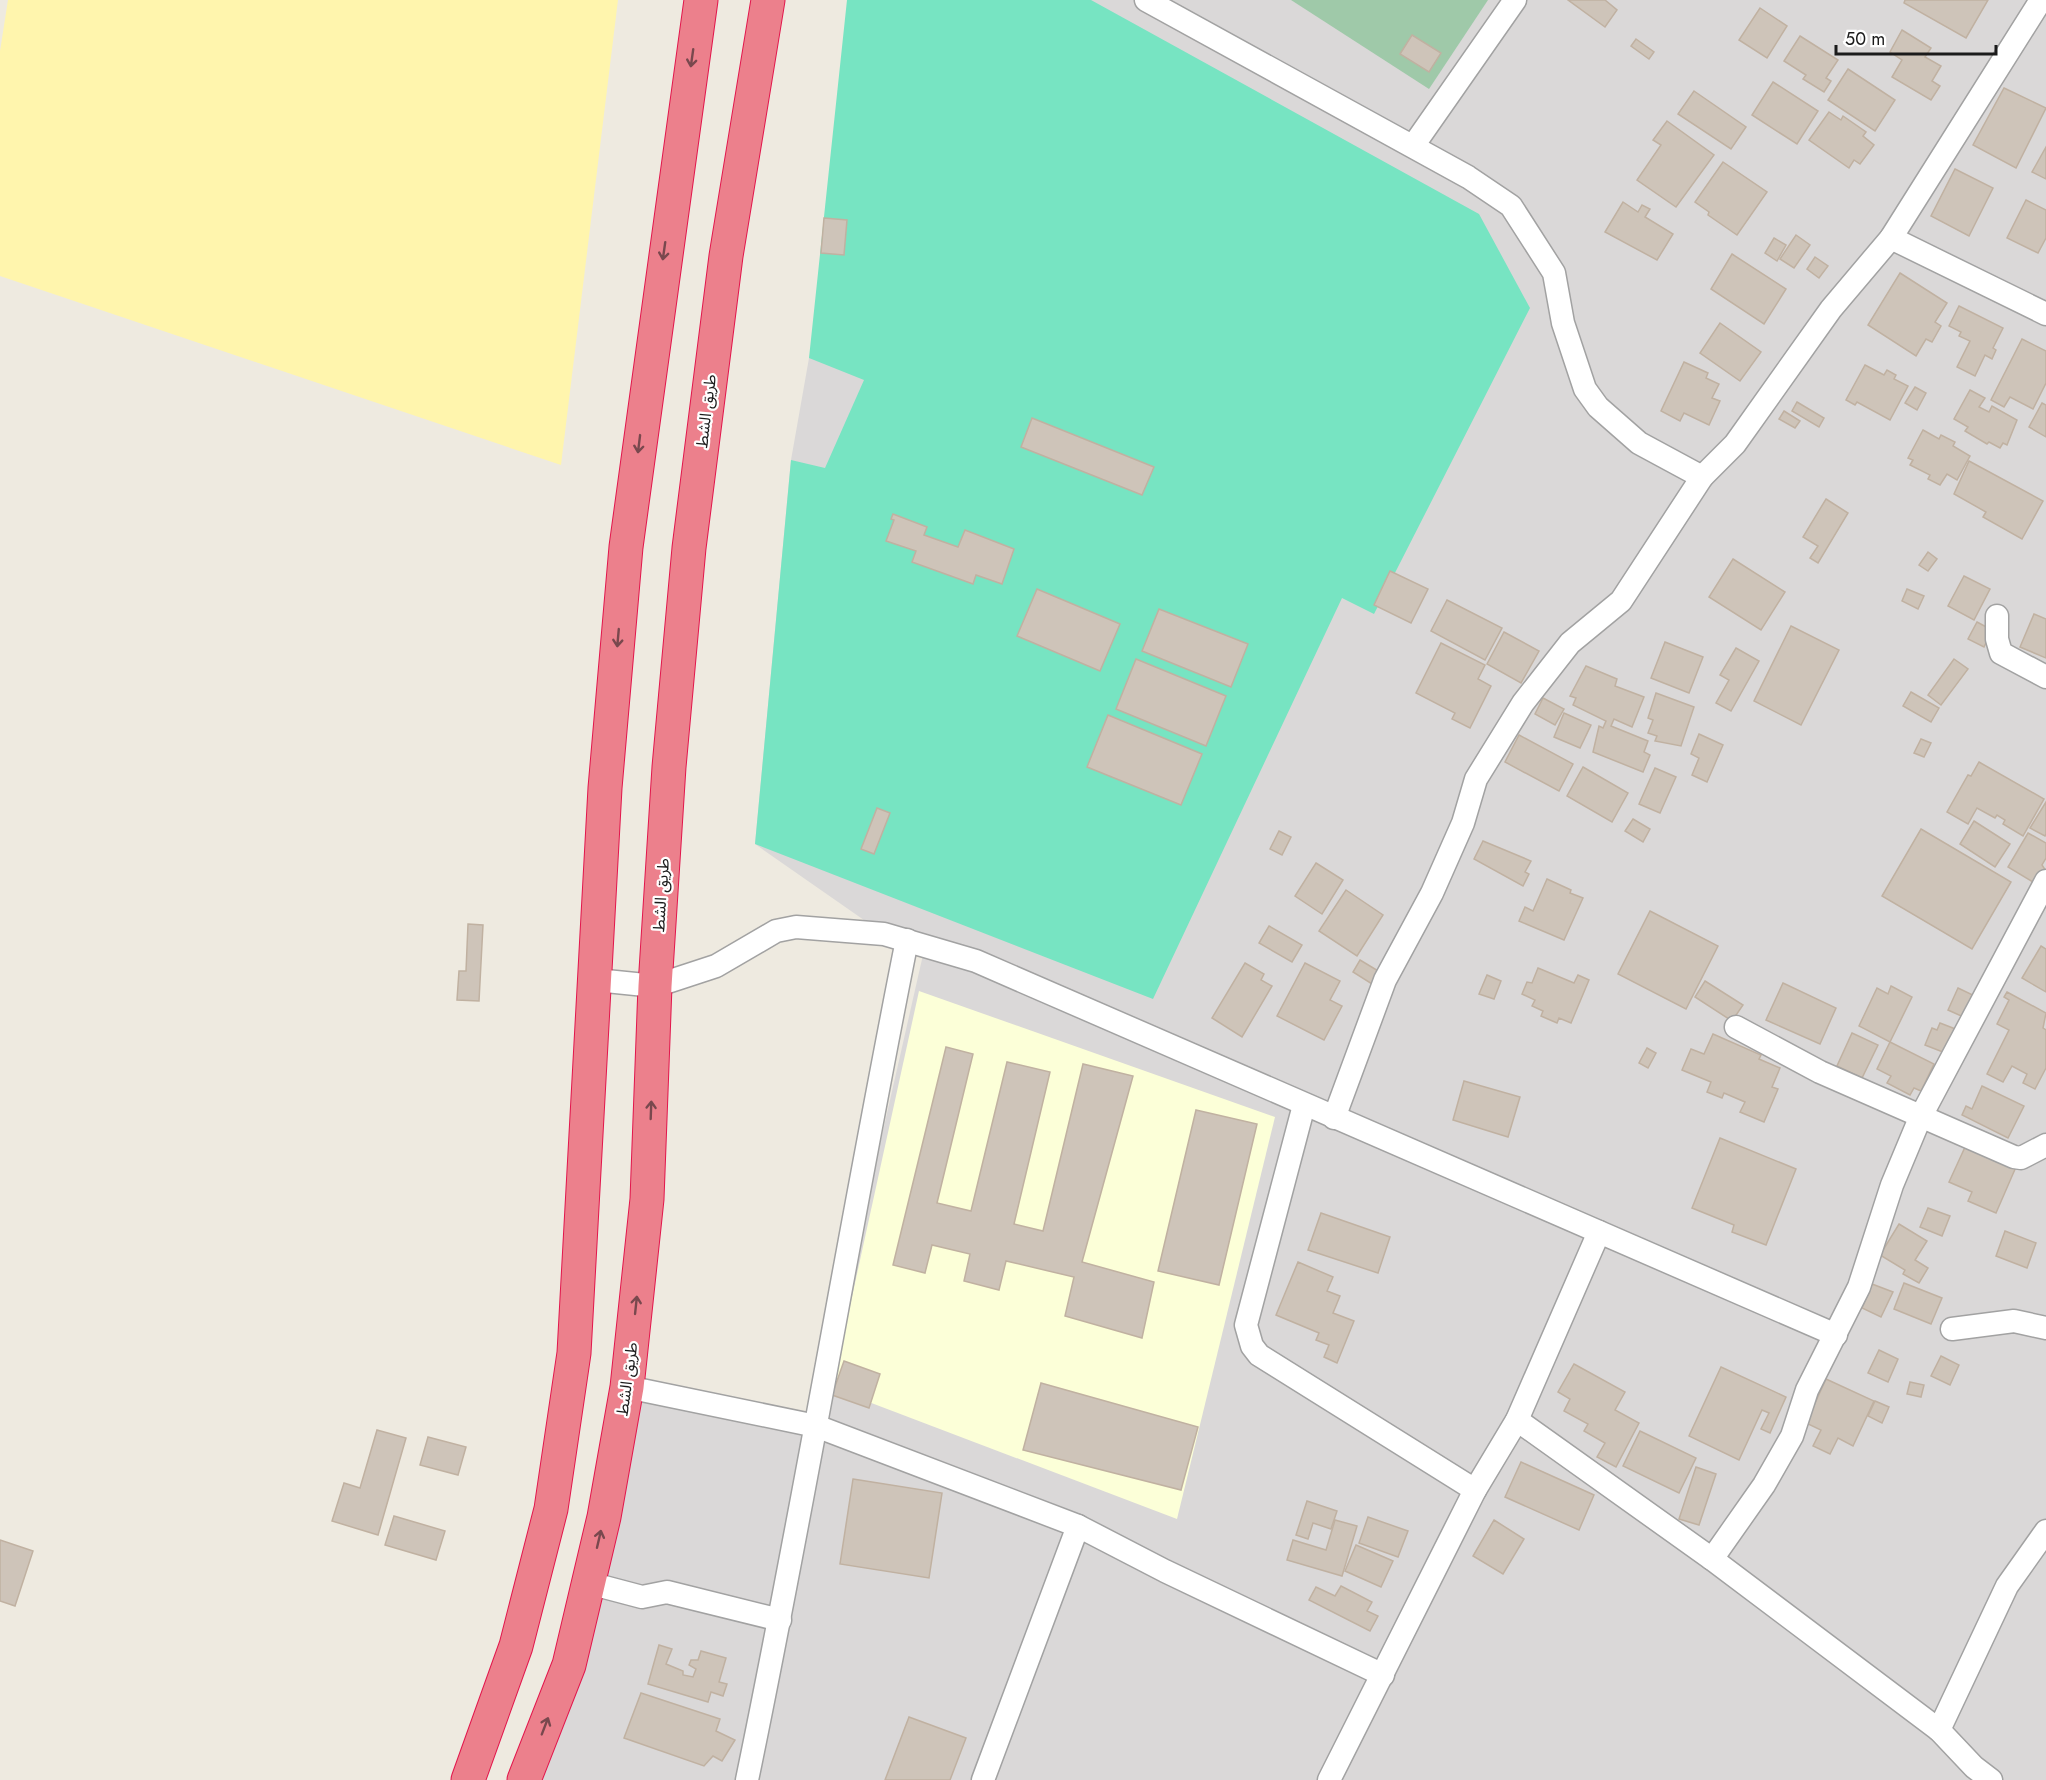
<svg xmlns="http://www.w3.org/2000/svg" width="2046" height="1780" font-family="Jost,'Noto Sans Arabic',sans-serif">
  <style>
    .residential { fill: #dad8d8 }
    .education { fill: #fcffd8 }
    .sand { fill: #fff5ad }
    .cemetery { fill: #9fc9a9 }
    .pitch { fill: #77e4c2 }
    .building { fill: #cec4b9; stroke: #c0b1a1; stroke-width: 1.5 }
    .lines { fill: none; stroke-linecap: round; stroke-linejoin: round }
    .minor-casing { stroke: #a2a2a2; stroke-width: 25 }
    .highway-casing { stroke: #e2164c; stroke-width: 35 }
    .minor { stroke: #fff; stroke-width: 22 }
    .highway { stroke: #ec808c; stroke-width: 33 }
    .oneway { stroke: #79484e }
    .labels { text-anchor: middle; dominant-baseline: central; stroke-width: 4.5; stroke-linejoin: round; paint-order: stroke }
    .street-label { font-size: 16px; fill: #1b1b1b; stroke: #fff }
  </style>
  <rect width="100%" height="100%" fill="#eeeae0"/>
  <polygon class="residential" points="918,0 2046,0 2046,1780 524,1780 627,1387 816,1426 925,946 884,934 755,844 791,460 809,358"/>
  <polygon class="education" points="919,991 1275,1117 1177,1519 832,1388"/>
  <polygon class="sand" points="8,0 618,0 561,465 0,276 0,51"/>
  <polygon class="cemetery" points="1291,0 1488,0 1429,89"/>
  <polygon class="pitch" points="847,0 1091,0 1479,214 1530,308 1374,614 1342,598 1153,999 755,844 791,460 825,468 864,380 809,358"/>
  <g class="building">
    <polygon points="1568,0 1605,0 1617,10 1605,27"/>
    <polygon points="1905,0 1988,0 1966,38 1904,3"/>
    <polygon points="1760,8 1787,26 1767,58 1739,40"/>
    <polygon points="1902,30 1931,48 1925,57 1941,66 1932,81 1940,86 1931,100 1892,77 1902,60 1890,52"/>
    <polygon points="1412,35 1441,53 1429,72 1400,54"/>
    <polygon points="1800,36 1838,60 1826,78 1831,81 1824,92 1803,79 1806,75 1784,61"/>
    <polygon points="1636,39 1654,52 1649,59 1631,46"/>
    <polygon points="1848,69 1895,100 1875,131 1828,100"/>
    <polygon points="1773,82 1818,111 1797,144 1752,115"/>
    <polygon points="2004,88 2046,108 2016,168 1973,145"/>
    <polygon points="1694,91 1746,127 1731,149 1678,114"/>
    <polygon points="1829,112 1841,120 1843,116 1866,132 1863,136 1874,145 1860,164 1854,160 1849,168 1809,140"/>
    <polygon points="1667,121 1714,155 1676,207 1637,180 1661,145 1653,140"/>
    <polygon points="2046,147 2046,179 2032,172"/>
    <polygon points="1723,162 1767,192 1737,235 1708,215 1709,212 1695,202"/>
    <polygon points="1955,169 1993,188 1969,236 1931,216"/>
    <polygon points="2026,200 2046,210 2046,238 2038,253 2007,238"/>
    <polygon points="1623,202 1638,212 1642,205 1650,209 1645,217 1673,234 1657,260 1605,232"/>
    <polygon points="824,218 847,220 844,255 821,253"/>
    <polygon points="1796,235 1810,245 1794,268 1780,259"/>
    <polygon points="1774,238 1786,245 1777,261 1765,253"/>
    <polygon points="1732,254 1786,289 1764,324 1711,289"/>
    <polygon points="1815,257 1828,266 1819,278 1807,269"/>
    <polygon points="1900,273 1947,303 1935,322 1941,326 1932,342 1926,339 1916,356 1868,325"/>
    <polygon points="1959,306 2003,328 1993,348 1996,350 1992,359 1985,355 1975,376 1957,367 1970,341 1959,336 1961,332 1949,326"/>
    <polygon points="1720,323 1761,352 1740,381 1700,353"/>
    <polygon points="2022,339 2046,351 2046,383 2033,409 2010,397 2004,407 1991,400"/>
    <polygon points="1684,362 1708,373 1706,378 1719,384 1712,398 1720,401 1709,425 1684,413 1680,421 1661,411"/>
    <polygon points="1865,365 1884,375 1887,370 1896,375 1894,379 1908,386 1890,420 1857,402 1855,405 1846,400"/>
    <polygon points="1915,387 1926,393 1917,410 1905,403"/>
    <polygon points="1970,390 1985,398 1979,407 1989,412 1992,406 2017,420 2007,445 2003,443 2000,448 1989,442 1987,444 1965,431 1968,427 1954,419"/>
    <polygon points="1797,402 1824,418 1819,427 1792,411"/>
    <polygon points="2042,403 2046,405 2046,437 2029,427"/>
    <polygon points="1784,411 1800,421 1795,428 1779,419"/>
    <polygon points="1032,418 1154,467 1142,495 1021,447"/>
    <polygon points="1923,430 1939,439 1941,435 1955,442 1953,446 1970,456 1957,480 1947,474 1940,485 1928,479 1930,475 1910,465 1913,460 1908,458"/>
    <polygon points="1969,461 2043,501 2022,539 1983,517 1986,512 1954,494"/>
    <polygon points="1826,499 1848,513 1818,563 1810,558 1818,546 1803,537"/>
    <polygon points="893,514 927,527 924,535 958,547 965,530 1014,549 1002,584 976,575 973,584 912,562 916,551 886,541 894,520 891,519"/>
    <polygon points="1928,552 1937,559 1928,571 1919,565"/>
    <polygon points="1733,559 1785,592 1761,630 1709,597"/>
    <polygon points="1390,571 1428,589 1411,623 1374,605"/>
    <polygon points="1964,576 1990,589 1974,620 1948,606"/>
    <polygon points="1037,589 1120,624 1100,671 1017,636"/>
    <polygon points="1907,589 1924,596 1918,609 1902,601"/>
    <polygon points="1447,600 1502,628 1485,660 1431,631"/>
    <polygon points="1159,609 1248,644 1231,687 1142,651"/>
    <polygon points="2034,614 2046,619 2046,658 2020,647"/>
    <polygon points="1977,622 1992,630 1984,647 1968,639"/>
    <polygon points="1791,626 1839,650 1801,725 1754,701"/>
    <polygon points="1504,632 1539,651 1521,683 1487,664"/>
    <polygon points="1665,642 1703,657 1689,693 1651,678"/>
    <polygon points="1441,643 1485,665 1478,679 1491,686 1470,728 1452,719 1455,713 1416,693"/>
    <polygon points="1736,648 1759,661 1731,711 1716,703 1729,680 1720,675"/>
    <polygon points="1136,659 1226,696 1206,746 1116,709"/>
    <polygon points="1954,659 1968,669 1941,705 1928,695"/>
    <polygon points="1586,666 1617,679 1615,686 1644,697 1632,727 1614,719 1611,726 1648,741 1644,752 1650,755 1643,772 1593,752 1599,726 1603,728 1606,721 1573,705 1576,698 1570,696"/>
    <polygon points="1911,692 1939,708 1931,722 1903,706"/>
    <polygon points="1656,693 1694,707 1681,746 1655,741 1657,736 1648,733 1653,720 1648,718"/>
    <polygon points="1543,698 1564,709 1555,725 1535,714"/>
    <polygon points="1564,713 1591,725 1580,748 1554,737"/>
    <polygon points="1108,715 1202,754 1181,805 1087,767"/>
    <polygon points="1699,734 1723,745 1707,782 1692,775 1699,758 1691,754"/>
    <polygon points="1519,735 1573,764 1559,791 1505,762"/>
    <polygon points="1921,739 1931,743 1924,757 1914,753"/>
    <polygon points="1979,762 2044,799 2023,836 2003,824 2005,820 1997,815 1995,818 1977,808 1968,824 1947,812 1968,775 1971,776"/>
    <polygon points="1583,767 1628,793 1612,822 1567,796"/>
    <polygon points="1655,768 1676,777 1660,813 1639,804"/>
    <polygon points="2046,802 2046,834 2045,836 2030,828"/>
    <polygon points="877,808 890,813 874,854 861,849"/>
    <polygon points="1633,819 1650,829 1643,842 1625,831"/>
    <polygon points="1974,821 2010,844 1995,867 1960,844"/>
    <polygon points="1921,829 2011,882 1972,949 1882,896"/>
    <polygon points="1279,831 1291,837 1282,855 1270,849"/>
    <polygon points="2028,833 2046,843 2046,858 2042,865 2046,871 2038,885 2008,867"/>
    <polygon points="1483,841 1531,861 1525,872 1529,874 1523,886 1474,859"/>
    <polygon points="1316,863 1343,880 1322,914 1295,896"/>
    <polygon points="1547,879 1571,890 1570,893 1583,898 1564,940 1519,921 1525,907 1533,911"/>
    <polygon points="1346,890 1383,915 1357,956 1319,931"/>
    <polygon points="1650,911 1718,946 1686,1009 1618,974"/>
    <polygon points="468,924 483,925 479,1001 457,1000 459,971 466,971"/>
    <polygon points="1269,926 1302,945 1292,962 1259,943"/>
    <polygon points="2041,946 2046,949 2046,992 2022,978"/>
    <polygon points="1360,960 1380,972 1372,984 1353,972"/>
    <polygon points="1245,963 1264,974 1261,980 1272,986 1242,1037 1212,1018"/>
    <polygon points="1305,963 1340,981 1330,1000 1342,1006 1324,1040 1277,1016"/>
    <polygon points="1538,968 1574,983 1578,975 1589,980 1571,1023 1559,1018 1557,1023 1541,1016 1543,1011 1532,1006 1535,1000 1522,994 1527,982 1532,983"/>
    <polygon points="1487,975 1501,981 1494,999 1479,994"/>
    <polygon points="1705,981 1743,1005 1732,1021 1695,997"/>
    <polygon points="1783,983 1836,1008 1820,1044 1766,1020"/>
    <polygon points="1891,986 1912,997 1890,1042 1859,1026 1877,988 1888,994"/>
    <polygon points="1958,988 1977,997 1968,1019 1948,1010"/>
    <polygon points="2007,992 2046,1013 2043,1028 2046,1030 2046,1068 2035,1089 2023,1083 2027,1074 2012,1066 2003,1082 1987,1074 2009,1030 1997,1024 2009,1000 2004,997"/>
    <polygon points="1940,1023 1958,1030 1948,1054 1925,1045 1932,1028 1937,1030"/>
    <polygon points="1852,1033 1878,1045 1862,1078 1837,1066"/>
    <polygon points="1713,1034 1761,1055 1759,1059 1780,1068 1772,1087 1778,1089 1764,1122 1740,1112 1745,1102 1724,1093 1722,1098 1707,1092 1711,1082 1682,1070 1691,1049 1704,1054"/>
    <polygon points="1890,1042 1934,1064 1921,1091 1914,1088 1910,1095 1887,1083 1891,1076 1877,1069"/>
    <polygon points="946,1047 973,1054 937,1203 971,1211 1007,1062 1050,1072 1014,1224 1043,1231 1083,1064 1133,1076 1082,1262 1154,1282 1142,1338 1065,1316 1074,1277 1006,1261 999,1290 964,1281 970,1254 932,1245 925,1273 893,1265"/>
    <polygon points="1647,1048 1656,1053 1648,1068 1639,1063"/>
    <polygon points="1464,1081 1520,1097 1508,1137 1453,1120"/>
    <polygon points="1982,1086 2024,1106 2008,1138 1962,1115 1966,1106 1972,1109"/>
    <polygon points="1196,1110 1257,1124 1219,1285 1158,1271"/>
    <polygon points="1720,1138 1796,1169 1766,1245 1732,1232 1734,1225 1692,1208"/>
    <polygon points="1966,1145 2016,1167 1996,1213 1968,1201 1972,1192 1949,1182"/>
    <polygon points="1928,1208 1950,1216 1942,1236 1920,1227"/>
    <polygon points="1321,1213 1390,1237 1378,1273 1308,1250"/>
    <polygon points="1899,1224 1927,1241 1915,1260 1928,1268 1919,1283 1903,1274 1905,1270 1880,1255"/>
    <polygon points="2005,1231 2036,1243 2027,1268 1996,1256"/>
    <polygon points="1298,1262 1333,1277 1327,1291 1340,1296 1333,1313 1354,1321 1337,1363 1324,1357 1329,1345 1316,1340 1319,1333 1276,1315"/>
    <polygon points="1904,1283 1942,1298 1931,1324 1894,1309"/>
    <polygon points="1872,1284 1893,1292 1881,1317 1862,1308"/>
    <polygon points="1879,1350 1898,1359 1888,1382 1868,1373"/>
    <polygon points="1941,1356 1959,1365 1950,1385 1931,1376"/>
    <polygon points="844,1361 880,1374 869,1408 832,1395"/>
    <polygon points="1574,1364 1625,1392 1615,1410 1639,1423 1616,1467 1597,1457 1605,1443 1584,1431 1588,1424 1564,1411 1570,1399 1558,1392"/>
    <polygon points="1721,1367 1786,1397 1770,1433 1761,1429 1769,1413 1762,1410 1739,1460 1689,1436"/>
    <polygon points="1826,1379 1874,1401 1853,1446 1838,1438 1830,1454 1813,1446 1821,1430 1806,1423"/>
    <polygon points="1910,1382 1924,1385 1921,1397 1907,1394"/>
    <polygon points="1041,1383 1198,1427 1181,1490 1023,1450"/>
    <polygon points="1875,1401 1889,1407 1882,1423 1868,1416"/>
    <polygon points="377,1430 406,1438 378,1535 332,1521 344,1483 360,1488"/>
    <polygon points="1640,1431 1696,1458 1679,1493 1623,1466"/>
    <polygon points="428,1437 466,1447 458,1475 420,1465"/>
    <polygon points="1521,1462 1594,1495 1579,1530 1505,1497"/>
    <polygon points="1696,1467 1716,1474 1699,1525 1679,1519"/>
    <polygon points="853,1479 942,1493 929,1578 840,1564"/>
    <polygon points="1307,1501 1337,1511 1331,1529 1313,1523 1308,1539 1296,1535"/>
    <polygon points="394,1516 445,1531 436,1560 385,1545"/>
    <polygon points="1368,1517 1408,1531 1398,1557 1359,1543"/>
    <polygon points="1335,1520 1357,1526 1342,1576 1287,1560 1293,1540 1326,1550"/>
    <polygon points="1494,1520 1524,1539 1503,1574 1473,1556"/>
    <polygon points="0,1540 33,1551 15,1606 0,1601"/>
    <polygon points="1356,1545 1393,1561 1381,1587 1345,1571"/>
    <polygon points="1341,1586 1372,1602 1367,1611 1378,1616 1370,1631 1309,1600 1316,1587 1335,1596"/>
    <polygon points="659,1645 672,1649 666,1664 683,1671 683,1675 693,1677 696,1669 689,1665 691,1660 698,1660 701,1651 726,1658 719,1682 727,1684 723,1696 711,1692 708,1702 648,1684"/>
    <polygon points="641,1693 720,1719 716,1731 735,1740 722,1761 713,1756 704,1766 624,1738"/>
    <polygon points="909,1717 966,1738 950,1780 885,1780"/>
  </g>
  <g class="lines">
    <g class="minor-casing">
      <g id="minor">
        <polyline points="1146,0 1468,177 1511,206 1554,273 1563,323 1585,389 1598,407 1639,443 1702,477"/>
        <polyline points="1413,146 1515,0"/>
        <polyline points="1891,238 2046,314"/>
        <polyline points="1997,616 1997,639 2001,653 2046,677"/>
        <polyline points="596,980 655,986 716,966 776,931 796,927 884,934 976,961 1836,1335"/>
        <polyline points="1736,1027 1820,1072 2014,1157 2021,1158 2046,1145"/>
        <polyline points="1304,1105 1246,1325 1252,1346 1259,1355 1475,1490"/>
        <polyline points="1334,1118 1385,980 1432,893 1463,823 1476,779 1523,703 1570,643 1621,601 1702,477 1735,444 1831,309 1891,238 2041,0"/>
        <polyline points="1952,1329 2014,1321 2046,1328"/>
        <polyline points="627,1387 816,1426 1078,1526 1165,1571 1383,1675"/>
        <polyline points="1517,1420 1712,1559 1939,1730 1974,1767 1991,1780"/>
        <polyline points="1712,1559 1764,1485 1792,1436 1807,1390 1859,1287 1892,1185 1920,1118 2046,881"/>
        <polyline points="589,1583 642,1597 667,1592 780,1620"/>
        <polyline points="1939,1730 2007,1586 2046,1531"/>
        <path d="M747 1780C805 1501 851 1220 907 940"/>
        <polyline points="983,1780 1078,1526"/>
        <polyline points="1329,1780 1475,1490 1517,1420 1599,1232"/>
      </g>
    </g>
    <g class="highway-casing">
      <g id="highway">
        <polyline points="468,1780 516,1646 551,1509 574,1353 605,788 626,547 701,0"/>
        <polyline points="524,1780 569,1665 604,1517 627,1387 647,1199 655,986 669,767 689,548 726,256 768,0"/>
      </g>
    </g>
    <use href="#minor" class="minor"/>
    <use href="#highway" class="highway"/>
  </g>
  <defs><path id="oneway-shaft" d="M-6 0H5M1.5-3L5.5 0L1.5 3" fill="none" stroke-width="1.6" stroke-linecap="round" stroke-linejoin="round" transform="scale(1.5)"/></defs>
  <g class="oneway">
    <use href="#oneway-shaft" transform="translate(692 58) rotate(98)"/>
    <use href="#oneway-shaft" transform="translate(664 251) rotate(98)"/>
    <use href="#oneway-shaft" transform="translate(639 444) rotate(97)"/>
    <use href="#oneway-shaft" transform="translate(618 638) rotate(95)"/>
    <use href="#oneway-shaft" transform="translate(651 1110) rotate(-88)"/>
    <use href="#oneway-shaft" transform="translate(636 1305) rotate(-84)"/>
    <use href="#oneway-shaft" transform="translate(599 1539) rotate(-77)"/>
    <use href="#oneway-shaft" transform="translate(545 1726) rotate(-69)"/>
  </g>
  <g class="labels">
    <g class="street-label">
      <text transform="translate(706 411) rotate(-83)">طريق الشط</text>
      <text transform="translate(661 895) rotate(-86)">طريق الشط</text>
      <text transform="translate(627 1379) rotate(-82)">طريق الشط</text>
    </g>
  </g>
  <path d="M1836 45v9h160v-9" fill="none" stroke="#1b1b1b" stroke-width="3"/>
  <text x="1845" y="45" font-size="18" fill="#1b1b1b" stroke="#ffffff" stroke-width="4.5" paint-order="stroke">50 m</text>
</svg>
